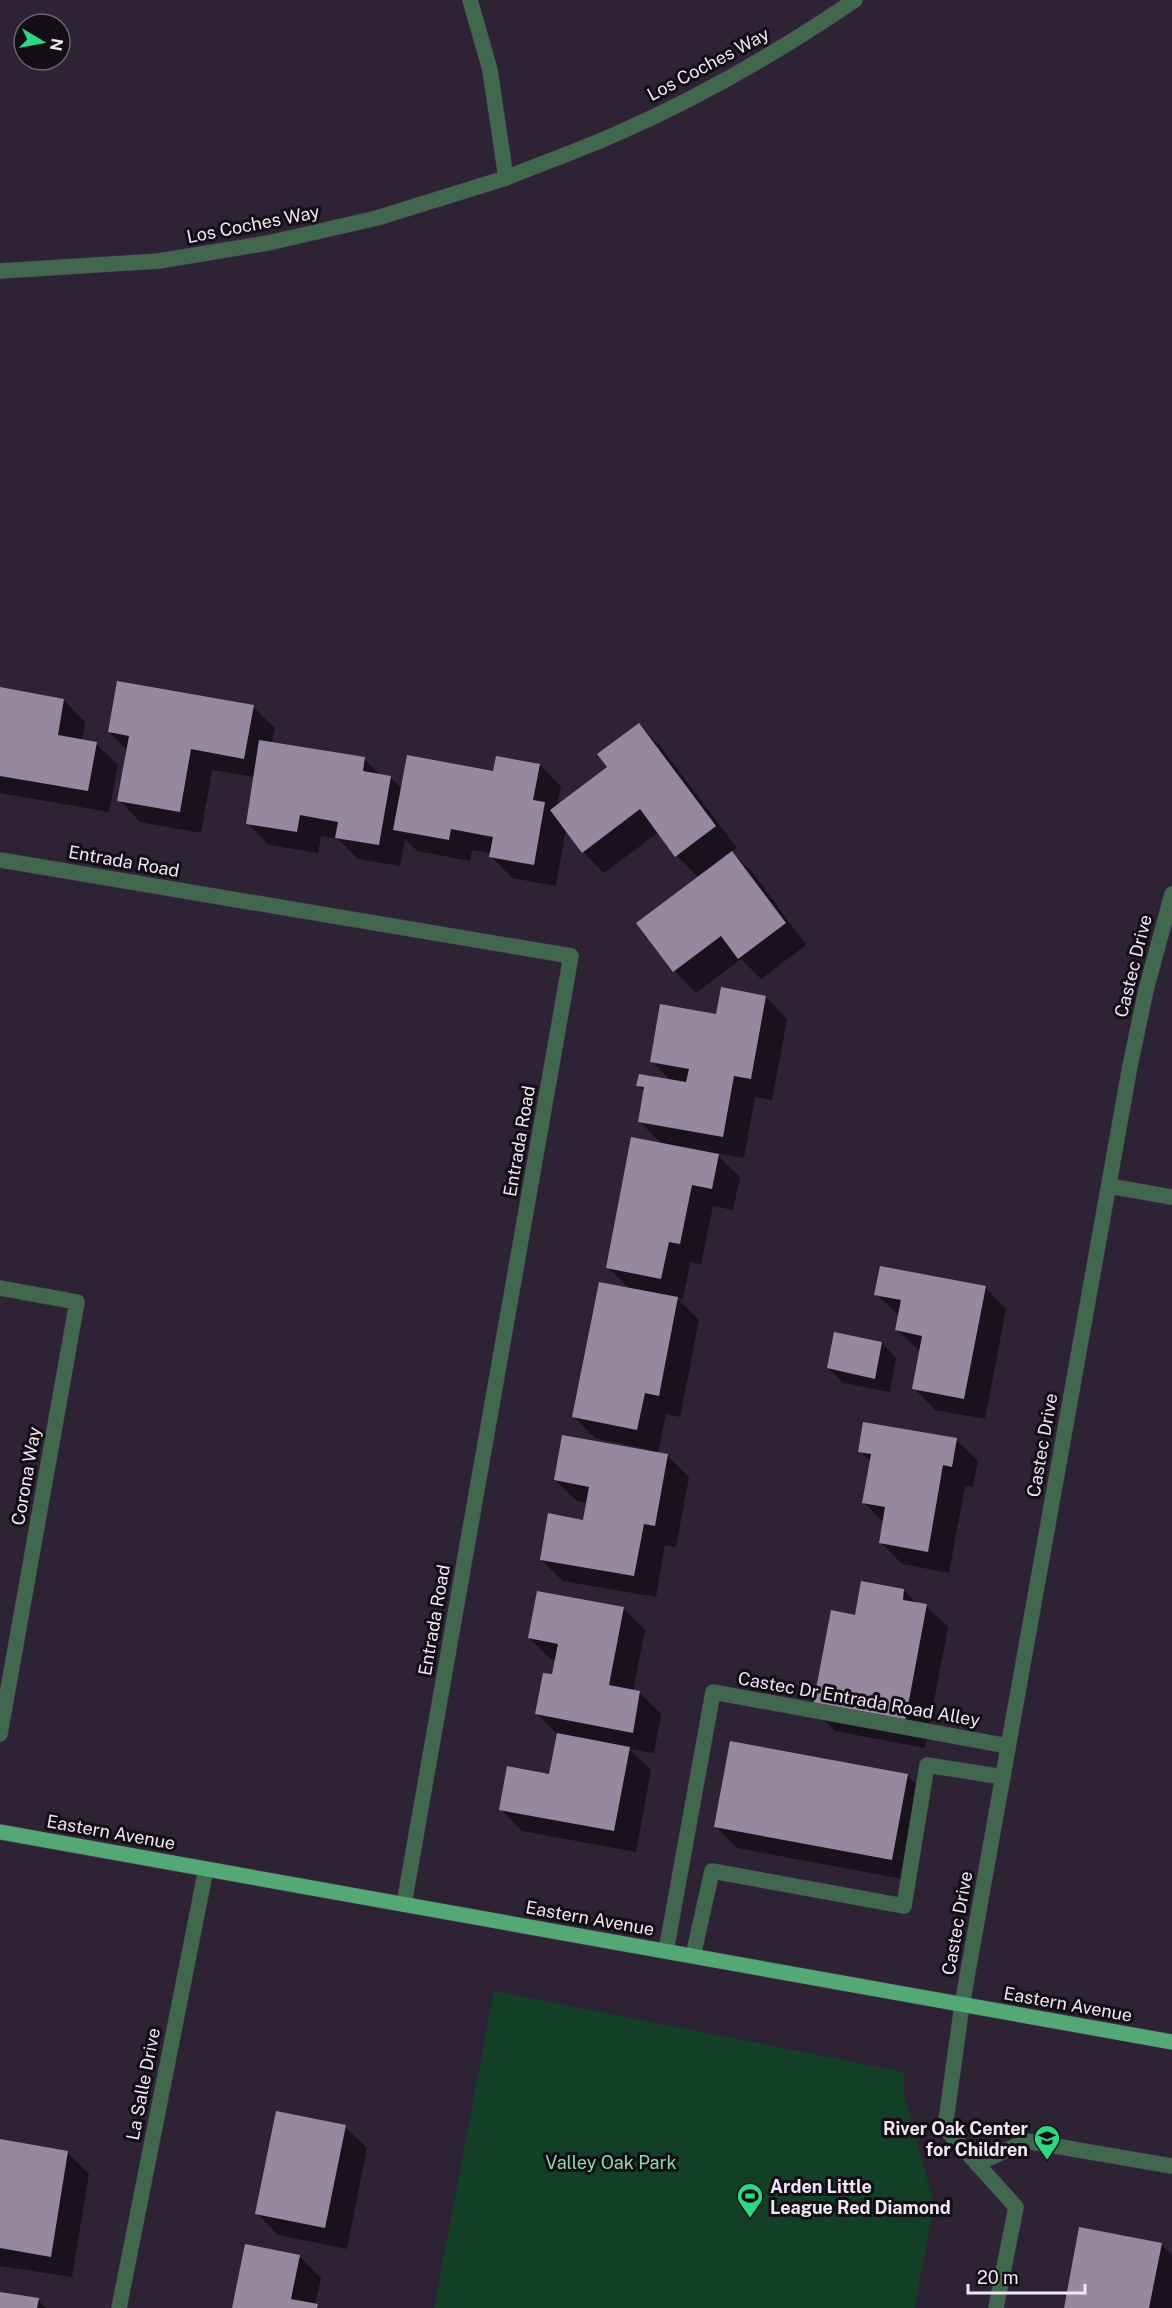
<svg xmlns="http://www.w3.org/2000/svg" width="1172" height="2308" font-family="'Public Sans',sans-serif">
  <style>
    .green { fill: #123f26 }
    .shadow { fill: #0007 }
    .building { fill: #96889f }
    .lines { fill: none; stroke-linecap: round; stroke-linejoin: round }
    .minor-casing { stroke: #493e50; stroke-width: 16 }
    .major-casing { stroke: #493e50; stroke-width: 16 }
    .minor { stroke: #41684f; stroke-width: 15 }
    .major { stroke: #53a875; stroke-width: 15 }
    .labels { text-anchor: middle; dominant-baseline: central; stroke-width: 6; stroke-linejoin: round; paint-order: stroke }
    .street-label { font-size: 18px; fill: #efe7f4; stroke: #130e16 }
    .poi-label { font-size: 18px; font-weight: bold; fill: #efe7f4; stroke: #130e16; text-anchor: end }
    .park-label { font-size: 18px; fill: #8edbaa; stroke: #130e16 }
  </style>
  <rect width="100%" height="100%" fill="#2e2235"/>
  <polygon class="green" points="494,1991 904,2072 904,2093 934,2204 915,2308 434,2308"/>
  <g class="shadow">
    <polygon points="0,689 64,700 85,722 82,741 96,744 118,765 109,812 0,793"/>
    <polygon points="253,707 275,728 272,743 364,759 381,775 390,777 403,790 540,765 561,787 557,806 609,767 639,725 660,746 737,848 731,852 754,874 806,945 761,979 741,959 696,993 675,971 638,923 699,878 677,856 659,832 604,873 583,852 566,828 556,886 512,878 491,856 491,853 472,850 470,861 417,851 405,839 400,866 358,859 338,839 321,836 318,853 269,845 247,823 255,777 212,770 201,833 140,822 119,800 128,751 109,732"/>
    <polygon points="766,997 787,1019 772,1100 755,1097 744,1158 715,1153 740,1177 733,1210 713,1206 701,1264 690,1262 683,1299 677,1298 699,1320 680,1417 666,1414 658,1453 667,1455 689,1477 676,1547 665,1545 656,1597 563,1581 541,1560 584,1521 587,1503 577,1501 555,1480 646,1451 646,1449 595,1438 574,1417 630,1289 607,1267 663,1145 639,1121 645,1092 638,1085 671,1081 651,1061 717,1016"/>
    <polygon points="985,1287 1006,1309 985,1419 935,1410 914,1388 921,1352 897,1330 899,1316 876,1294"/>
    <polygon points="882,1343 896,1358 890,1392 843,1383 828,1368"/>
    <polygon points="956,1440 978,1461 973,1487 965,1486 949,1573 902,1564 881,1543 884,1523 864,1503 871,1462 859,1451"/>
    <polygon points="904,1590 917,1604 926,1606 948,1627 925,1748 835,1731 813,1709 856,1617"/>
    <polygon points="538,1592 624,1609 645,1630 633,1692 640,1693 661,1714 654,1753 629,1749 651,1770 636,1852 522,1831 501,1809 550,1775 558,1735 536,1713 553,1676 557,1660 551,1659 529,1638"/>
    <polygon points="907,1775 929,1797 913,1881 737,1848 716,1827"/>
    <polygon points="345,2127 367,2148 347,2249 278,2235 257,2213"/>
    <polygon points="0,2141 67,2152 89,2174 72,2277 0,2266"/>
    <polygon points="1161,2244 1172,2255 1172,2308 1065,2308"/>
    <polygon points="299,2256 321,2278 315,2305 319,2308 234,2308"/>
    <polygon points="0,2294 38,2300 46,2308 0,2308"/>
  </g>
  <g class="building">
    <polygon points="117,681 254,705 244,759 191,749 180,812 117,801 129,736 108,732"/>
    <polygon points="0,687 64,699 58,735 97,742 88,791 0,776"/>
    <polygon points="639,723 716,826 675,857 640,809 582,853 550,810 607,767 597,754"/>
    <polygon points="259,740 365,757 363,771 391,776 379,845 335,838 338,822 300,815 297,832 246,824"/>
    <polygon points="407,755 493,771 496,756 540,764 533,800 545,802 534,865 489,857 493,837 451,829 449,840 393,830"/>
    <polygon points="732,851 786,923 738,959 721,936 673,972 636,923"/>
    <polygon points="721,987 766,996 751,1079 734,1076 723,1137 638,1122 644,1087 636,1086 639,1074 686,1082 689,1069 650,1062 660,1004 716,1014"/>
    <polygon points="631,1137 719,1154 712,1189 692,1185 680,1244 669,1242 661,1279 606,1268"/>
    <polygon points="880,1266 986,1286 964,1399 912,1389 922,1336 895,1330 901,1300 874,1295"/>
    <polygon points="599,1282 678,1297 659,1396 645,1393 637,1430 572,1417"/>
    <polygon points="834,1332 882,1342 875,1379 827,1368"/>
    <polygon points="863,1422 957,1438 952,1467 943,1465 928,1552 879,1543 885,1507 862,1503 871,1454 858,1452"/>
    <polygon points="562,1435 668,1454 655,1526 644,1524 634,1576 540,1560 548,1513 583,1520 589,1487 554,1480"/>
    <polygon points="861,1581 904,1589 903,1600 927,1604 904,1727 812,1710 831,1610 855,1615"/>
    <polygon points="537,1591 624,1607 609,1685 640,1691 633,1733 535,1714 543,1673 552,1674 558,1644 528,1638"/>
    <polygon points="557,1733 630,1747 614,1831 499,1810 507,1766 549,1774"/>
    <polygon points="730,1741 908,1774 892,1860 714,1827"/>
    <polygon points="276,2111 346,2125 325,2228 255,2214"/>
    <polygon points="0,2139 68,2151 51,2257 0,2248"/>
    <polygon points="1079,2227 1162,2243 1149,2308 1064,2308"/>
    <polygon points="245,2244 300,2255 291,2299 318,2304 317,2308 232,2308"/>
    <polygon points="0,2292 39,2298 37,2308 0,2308"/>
  </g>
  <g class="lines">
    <g class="minor-casing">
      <g id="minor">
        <path d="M506 178C543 163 580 150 616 134 699 98 780 51 855 0"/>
        <polyline points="0,271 159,261 268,243 377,218 506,178 490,70 470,0"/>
        <polyline points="0,860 571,956 404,1904"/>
        <polyline points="1109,1186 1172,1197"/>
        <polyline points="0,1288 77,1302 0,1734"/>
        <polyline points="666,1951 713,1692 1008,1746"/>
        <polyline points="693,1956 712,1871 904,1906 927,1765 1003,1777"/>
        <polyline points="977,2164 1026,2141 1172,2166"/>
        <polyline points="119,2308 206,1869"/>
        <polyline points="996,2308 1016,2207 945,2128 962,2005 1130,1066 1146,990 1172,894"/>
      </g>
    </g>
    <g class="major-casing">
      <polyline id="major" points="0,1832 1172,2042"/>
    </g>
    <use href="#minor" class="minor"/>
    <use href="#major" class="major"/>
  </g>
  <defs>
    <g id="school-pin" transform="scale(1.35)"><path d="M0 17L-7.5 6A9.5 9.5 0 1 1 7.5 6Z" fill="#2ed883" stroke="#130e16"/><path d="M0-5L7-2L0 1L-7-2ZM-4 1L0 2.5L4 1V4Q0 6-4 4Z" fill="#111"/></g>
    <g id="stadium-pin" transform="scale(1.35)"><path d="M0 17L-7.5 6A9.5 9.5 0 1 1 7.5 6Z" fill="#2ed883" stroke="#130e16"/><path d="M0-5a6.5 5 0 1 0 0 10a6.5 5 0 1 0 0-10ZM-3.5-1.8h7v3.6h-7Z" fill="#111"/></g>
  </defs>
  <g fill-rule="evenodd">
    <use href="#school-pin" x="1047" y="2138"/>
    <use href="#stadium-pin" x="750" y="2196"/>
  </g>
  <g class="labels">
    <g class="street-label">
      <text transform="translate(708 64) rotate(-28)">Los Coches Way</text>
      <text transform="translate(253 224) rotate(-11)">Los Coches Way</text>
      <text transform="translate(124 861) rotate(10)">Entrada Road</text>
      <text transform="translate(1133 966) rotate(-76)">Castec Drive</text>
      <text transform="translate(519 1141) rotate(-80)">Entrada Road</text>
      <text transform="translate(1042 1445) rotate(-80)">Castec Drive</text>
      <text transform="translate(26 1476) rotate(-80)">Corona Way</text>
      <text transform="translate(434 1620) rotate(-80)">Entrada Road</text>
      <text transform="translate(859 1699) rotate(10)">Castec Dr Entrada Road Alley</text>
      <text transform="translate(111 1832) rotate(10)">Eastern Avenue</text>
      <text transform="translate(590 1918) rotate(10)">Eastern Avenue</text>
      <text transform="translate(957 1923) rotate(-80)">Castec Drive</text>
      <text transform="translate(1068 2004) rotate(10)">Eastern Avenue</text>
      <text transform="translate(143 2084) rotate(-79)">La Salle Drive</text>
    </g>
    <g class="poi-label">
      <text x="1028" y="2128">River Oak Center<tspan x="1028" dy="21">for Children</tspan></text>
      <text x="770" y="2186" text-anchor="start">Arden Little<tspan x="770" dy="21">League Red Diamond</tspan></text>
    </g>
    <g class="park-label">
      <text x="611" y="2162">Valley Oak Park</text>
    </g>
  </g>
  <g transform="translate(42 42) rotate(100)"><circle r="28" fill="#130e16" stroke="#6b656f" stroke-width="1.5"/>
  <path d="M0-4.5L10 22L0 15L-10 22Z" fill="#2ed883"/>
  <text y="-9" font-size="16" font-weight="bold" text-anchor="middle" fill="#efe7f4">N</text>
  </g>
  <path d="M968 2284v9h117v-9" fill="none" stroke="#efe7f4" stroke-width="3"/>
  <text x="977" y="2284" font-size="18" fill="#efe7f4" stroke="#130e16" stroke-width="4.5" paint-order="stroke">20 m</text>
</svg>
